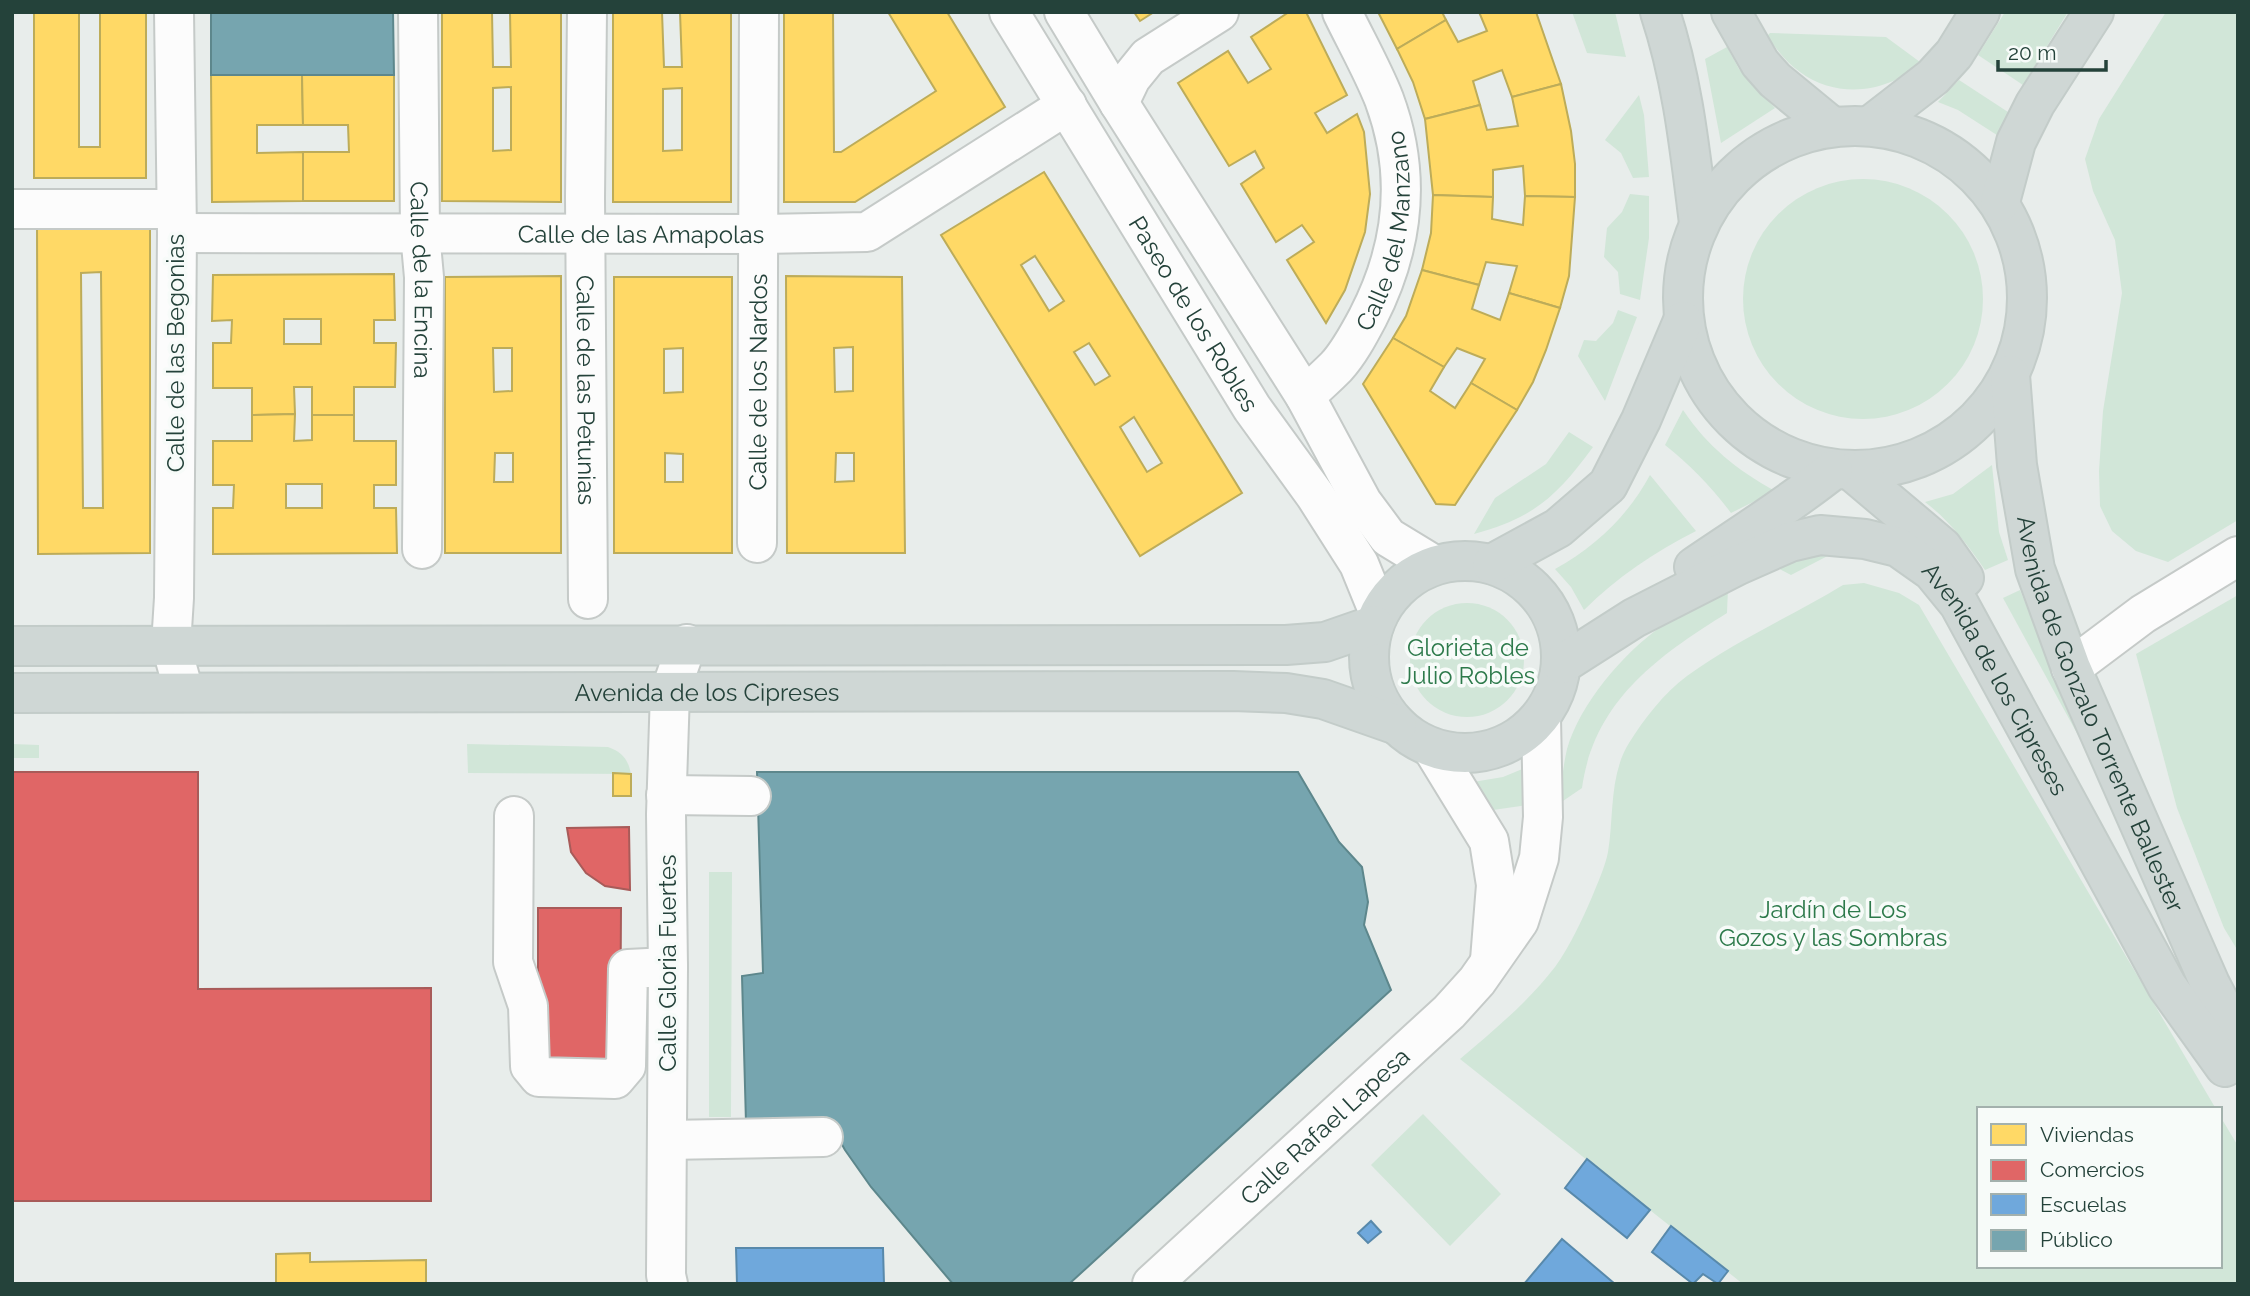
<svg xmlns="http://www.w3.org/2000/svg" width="2250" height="1296" font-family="Raleway,sans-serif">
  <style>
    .green { fill: #d1e6d8 }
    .homes { fill: #ffd966; stroke: #bdac59; stroke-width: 2; fill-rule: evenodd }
    .shops { fill: #e06666; stroke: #a85b59; stroke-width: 2 }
    .schools { fill: #6fa8dc; stroke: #5889ab; stroke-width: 2 }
    .public { fill: #76a5af; stroke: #5d878c; stroke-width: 2 }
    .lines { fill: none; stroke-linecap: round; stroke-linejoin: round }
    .minor-casing { stroke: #c5cac8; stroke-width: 42 }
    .major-casing { stroke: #c3ccc9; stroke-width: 42 }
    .minor { stroke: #fcfcfc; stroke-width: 38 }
    .major { stroke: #cfd7d5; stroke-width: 38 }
    .labels { text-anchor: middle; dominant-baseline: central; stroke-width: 7; stroke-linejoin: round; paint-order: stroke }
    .street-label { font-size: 24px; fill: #24423a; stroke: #f7fbf9 }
    .park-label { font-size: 24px; fill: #2d7a4b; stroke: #f7fbf9 }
  </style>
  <rect width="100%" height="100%" fill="#e8edeb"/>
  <g class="green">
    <polygon points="1572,12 1615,12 1626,57 1587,53"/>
    <polygon points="2005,12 2068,12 2023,85 1978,55"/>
    <polygon points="2166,12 2238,12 2238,520 2168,562 2136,551 2112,531 2100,506 2099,471 2103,411 2122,293 2115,240 2093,191 2085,159 2099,119"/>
    <path d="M1770 33 1886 37 1920 62C1889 94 1836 99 1800 72 1786 62 1777 50 1767 36Z"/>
    <polygon points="1727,47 1739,69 1775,108 1721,143 1705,59"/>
    <polygon points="1959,80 2008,112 2000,137 1958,110 1938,102"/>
    <polygon points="1639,95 1644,115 1649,177 1633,178 1621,153 1605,140"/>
    <circle cx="1863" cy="299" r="120"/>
    <polygon points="1630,194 1649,196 1649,238 1640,300 1620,294 1618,272 1604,257 1607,228 1622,212"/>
    <polygon points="1618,310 1637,317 1605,401 1578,356 1584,340 1596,341 1613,323"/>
    <path d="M1683 410C1707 446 1737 470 1775 491L1731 513C1712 487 1690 465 1665 445Z"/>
    <path d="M1569 432 1593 447C1557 496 1534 518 1474 534L1495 498 1546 464Z"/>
    <path d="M1992 465 1999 532 2008 560 1985 570C1967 544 1950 521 1925 502L1953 494Z"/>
    <path d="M1650 475 1696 531C1655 552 1617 577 1584 610L1571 587 1555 569C1595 547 1628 516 1650 475Z"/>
    <polygon points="1841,549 1791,575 1772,565"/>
    <path d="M1864 583 1899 593 1919 605 2216 1109H1979V1266H2220V1116L2238 1146V1284H1743L1460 1059C1493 1031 1528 1002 1555 967 1570 946 1582 920 1592 897 1598 882 1605 867 1608 852 1614 817 1609 775 1629 743 1644 719 1664 693 1687 676 1736 640 1792 616 1843 585Z"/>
    <path d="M1728 588 1727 613C1658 656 1594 701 1582 788L1560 803C1561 785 1563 767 1567 749 1580 704 1623 653 1662 626 1682 612 1706 600 1728 588Z"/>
    <polygon points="2020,590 2079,737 2003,598"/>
    <polygon points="2238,595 2238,951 2224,928 2177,808 2136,654"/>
    <circle cx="1467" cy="660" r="57"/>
    <polygon points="12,744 39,745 39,758 12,758"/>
    <path d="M467 744 608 747C622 752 628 759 631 774L468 773Z"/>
    <polygon points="1527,767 1528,805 1493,810 1473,782 1503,777"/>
    <polygon points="709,872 732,872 731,1117 709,1117"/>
    <polygon points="1423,1114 1501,1194 1450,1246 1371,1165"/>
  </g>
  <g class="homes">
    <polygon points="34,12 79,12 79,147 100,147 100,12 146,12 146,178 34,178"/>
    <path d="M442 12H492L493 67H511L510 12H561V202L442 201ZM511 87V150L493 151V88Z"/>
    <path d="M613 12H662L664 67H682L680 12H731V202H613ZM682 88V150L663 151V89Z"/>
    <polygon points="784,12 833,12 834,152 841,152 936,91 888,12 947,12 1005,107 855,202 784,202"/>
    <polygon points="1134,12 1154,12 1140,21"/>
    <polygon points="1289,12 1306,12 1347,95 1315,113 1327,133 1357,114 1364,132 1370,194 1365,232 1345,290 1326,323 1287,260 1314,242 1302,225 1276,242 1241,184 1264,168 1255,151 1229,166 1178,83 1228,51 1248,83 1271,69 1251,37"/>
    <polygon points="1378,12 1442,12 1446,20 1397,49"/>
    <polygon points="1479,12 1536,12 1561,84 1512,97 1502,70 1473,81 1480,105 1425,119 1413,82 1397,49 1446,20 1458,42 1487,31"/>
    <polygon points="211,75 302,75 303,125 257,125 257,153 303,152 303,201 212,202"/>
    <polygon points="302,75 394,75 394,201 303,201 303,152 349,152 348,125 303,125"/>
    <polygon points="1561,84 1571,131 1575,164 1575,197 1525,196 1523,166 1493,170 1493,197 1433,195 1425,119 1480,105 1487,130 1518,126 1512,97"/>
    <path d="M1044 172 1242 493 1140 556 941 235ZM1035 256 1064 301 1049 311 1021 265ZM1089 343 1110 376 1095 385 1074 352ZM1134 417 1162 463 1147 472 1120 427Z"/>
    <polygon points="1433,195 1493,197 1492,219 1523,225 1525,196 1575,197 1569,276 1560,308 1509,293 1517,266 1486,262 1479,285 1422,270 1431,233"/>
    <path d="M37 223H150V553L38 554ZM101 272 103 508H83L81 273Z"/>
    <polygon points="1422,270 1479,285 1472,309 1500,320 1509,293 1560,308 1546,350 1533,382 1517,410 1471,383 1485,359 1457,348 1444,367 1393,338 1406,316"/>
    <path d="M394 274 395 320H374V343H396L395 387H354V415H312V387H294L295 414 252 415V388H213V343H231L232 320 212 321 213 275ZM284 319H321V344H284Z"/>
    <path d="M561 276V553H445V277ZM493 348H512V391L494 392ZM495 453H513V482H494Z"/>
    <path d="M786 276 902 277 905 553H787ZM853 347V391L835 392 834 348ZM836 453H854V481L835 482Z"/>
    <path d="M614 277H732V553H614ZM683 348V392L664 393V349ZM665 453 683 454V482H665Z"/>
    <polygon points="1393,338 1444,367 1430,391 1455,408 1471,383 1517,410 1455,505 1436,504 1363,384"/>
    <path d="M295 414 294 441 312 440V415H354V441H396V485H374V508H396L397 553 213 554V508H233L234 485H213V441H252V415ZM286 484H322V508H286Z"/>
    <polygon points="613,773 631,774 631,796 613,796"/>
    <polygon points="310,1253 310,1262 426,1260 426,1284 276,1284 276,1254"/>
  </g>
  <g class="shops">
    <polygon points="12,772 198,772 198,989 431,988 431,1201 12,1201"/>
    <polygon points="629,827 630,890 605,886 586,873 571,852 567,828"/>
    <polygon points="538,908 621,908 620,1063 538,1063"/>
  </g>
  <g class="schools">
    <polygon points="1587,1159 1650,1210 1627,1238 1565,1188"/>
    <polygon points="1371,1221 1381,1232 1368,1243 1358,1233"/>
    <polygon points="1671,1226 1728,1271 1718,1284 1703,1274 1693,1284 1652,1252"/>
    <polygon points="1562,1239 1615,1284 1524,1284"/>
    <polygon points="736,1248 883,1248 884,1284 737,1284"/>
  </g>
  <g class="public">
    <polygon points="211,12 393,12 394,75 211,75"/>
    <polygon points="757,772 1298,772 1339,842 1362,867 1368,902 1364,925 1391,990 1069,1284 953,1284 871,1187 845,1150 829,1121 746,1123 742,976 763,973"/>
  </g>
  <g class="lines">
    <g class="minor-casing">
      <g id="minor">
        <polyline points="174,12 177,233 174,598 171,645 184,692"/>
        <path id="s1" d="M418 12 420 233 424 277 422 549"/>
        <path id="s2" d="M587 12 585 197 588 599"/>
        <path id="s3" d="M1009 12 1252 408 1315 495 1359 564 1379 613"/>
        <polyline points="1064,12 1119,103 1305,396 1362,502 1388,537 1434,565"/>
        <polyline points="1119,103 1131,78 1148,57 1219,12"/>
        <polyline points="12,209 175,209"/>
        <path id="s4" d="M177 233 758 234 867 232 1067 105"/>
        <path id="s5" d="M1305 396C1315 387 1326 377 1336 367 1349 353 1359 334 1368 317 1404 247 1412 174 1384 99 1372 69 1356 41 1342 12"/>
        <path id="s6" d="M757 543 759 12"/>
        <polyline points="2071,668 2143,614 2238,556"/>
        <polyline points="1432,748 1489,841 1496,885 1490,960"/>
        <polyline points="666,795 751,796"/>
        <polyline points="514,816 513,962 528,1006 530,1066 539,1077 615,1079 626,1066 628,969 668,967"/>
        <polyline points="667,1140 823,1137"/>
        <polyline points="668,1284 666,1275 668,967 666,814 670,692 687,644"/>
        <path id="s7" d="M1152 1284 1449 1012 1477 981 1519 921 1539 858 1543 817 1541 718"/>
      </g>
    </g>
    <g class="major-casing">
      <g id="major">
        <path d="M1660 12C1683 81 1690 152 1699 223"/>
        <polyline points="1731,12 1760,63 1775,80 1831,126"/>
        <polyline points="1871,125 1933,77 1954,54 1980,12"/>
        <circle cx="1855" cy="298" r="172"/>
        <polyline points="2000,202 2016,142 2035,104 2094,12"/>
        <path id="s8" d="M2010 375 2017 465 2035 569 2071 668 2210 984 2238 1038"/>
        <polyline points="1853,472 1942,547 1964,578"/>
        <circle cx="1465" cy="657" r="96"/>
        <polyline points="1492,564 1558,528 1608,485 1641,420 1683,321"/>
        <path d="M1694 567C1741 535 1789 505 1833 470"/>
        <polyline points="12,646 1286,645 1325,642 1374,625"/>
        <path id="s9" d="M1562 664 1634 618 1738 565 1790 542 1820 535 1865 539 1898 547 1932 571 1959 604 2167 986 2225 1067"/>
        <path id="s10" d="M12 693 1233 691 1286 693 1323 699 1397 725"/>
      </g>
    </g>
    <use href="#minor" class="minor"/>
    <use href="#major" class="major"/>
  </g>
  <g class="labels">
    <g class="street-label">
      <text stroke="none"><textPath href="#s5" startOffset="191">Calle del Manzano</textPath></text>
      <text stroke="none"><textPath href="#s4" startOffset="464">Calle de las Amapolas</textPath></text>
      <text stroke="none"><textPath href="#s1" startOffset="268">Calle de la Encina</textPath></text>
      <text stroke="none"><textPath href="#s3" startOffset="354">Paseo de los Robles</textPath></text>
      <text transform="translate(175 353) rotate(-90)">Calle de las Begonias</text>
      <text stroke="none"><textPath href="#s6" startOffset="161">Calle de los Nardos</textPath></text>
      <text stroke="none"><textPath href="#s2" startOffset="378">Calle de las Petunias</textPath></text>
      <text stroke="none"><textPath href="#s9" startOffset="536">Avenida de los Cipreses</textPath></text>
      <text stroke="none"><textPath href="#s10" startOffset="695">Avenida de los Cipreses</textPath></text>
      <text stroke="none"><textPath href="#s8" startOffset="354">Avenida de Gonzalo Torrente Ballester</textPath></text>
      <text transform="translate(667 963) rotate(-90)">Calle Gloria Fuertes</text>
      <text stroke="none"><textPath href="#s7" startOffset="234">Calle Rafael Lapesa</textPath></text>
    </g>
    <g class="park-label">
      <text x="1468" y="647">Glorieta de<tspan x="1468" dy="28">Julio Robles</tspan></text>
      <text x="1833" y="909">Jardín de Los<tspan x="1833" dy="28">Gozos y las Sombras</tspan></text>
    </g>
  </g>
  <rect width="2250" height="1296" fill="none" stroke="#24423a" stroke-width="28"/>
  <rect x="1977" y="1107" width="245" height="161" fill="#f7fbf9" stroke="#a3b1ad" stroke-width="2"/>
  <rect x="1991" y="1124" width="35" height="21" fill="#ffd966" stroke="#a3b1ad" stroke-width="2"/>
  <text x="2040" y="1142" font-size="21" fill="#24423a">Viviendas</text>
  <rect x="1991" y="1160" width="35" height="21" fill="#e06666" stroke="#a3b1ad" stroke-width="2"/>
  <text x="2040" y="1177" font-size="21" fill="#24423a">Comercios</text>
  <rect x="1991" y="1194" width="35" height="21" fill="#6fa8dc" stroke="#a3b1ad" stroke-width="2"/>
  <text x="2040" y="1212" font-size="21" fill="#24423a">Escuelas</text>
  <rect x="1991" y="1230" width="35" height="21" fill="#76a5af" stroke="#a3b1ad" stroke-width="2"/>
  <text x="2040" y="1247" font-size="21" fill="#24423a">Público</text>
  <path d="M1998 60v10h108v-10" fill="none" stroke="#24423a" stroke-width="3.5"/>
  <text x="2008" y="60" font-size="21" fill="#24423a" stroke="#f7fbf9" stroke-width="5" paint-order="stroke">20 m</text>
</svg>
